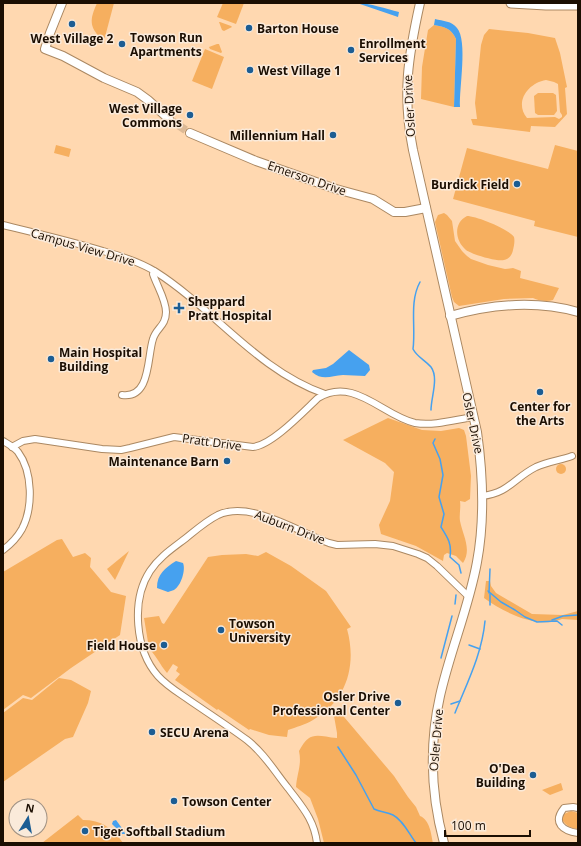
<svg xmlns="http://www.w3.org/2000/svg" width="581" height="846" font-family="'Open Sans',sans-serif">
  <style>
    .green { fill: #f6af5f; fill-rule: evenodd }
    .water { fill: #46a1ef }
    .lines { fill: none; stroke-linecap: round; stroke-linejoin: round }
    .stream { stroke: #46a1ef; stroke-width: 1.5 }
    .tertiary-tunnel { stroke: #ddba96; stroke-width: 8; stroke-dasharray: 8 4; stroke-linecap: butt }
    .minor-casing { stroke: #ab8862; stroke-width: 8 }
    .tertiary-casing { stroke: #ab8862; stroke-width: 10 }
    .secondary-casing { stroke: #ab8862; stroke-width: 11 }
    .minor { stroke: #fff; stroke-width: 6 }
    .tertiary { stroke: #fff; stroke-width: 8 }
    .secondary { stroke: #fff; stroke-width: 9 }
    .poi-dot { fill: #1c5d93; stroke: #faeada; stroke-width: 1.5 }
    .labels { text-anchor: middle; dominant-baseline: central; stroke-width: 3; stroke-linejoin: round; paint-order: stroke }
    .poi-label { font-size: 12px; font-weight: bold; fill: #1b0e02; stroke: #faeada; text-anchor: start }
    .street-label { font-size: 12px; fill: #1b0e02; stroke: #faeada }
  </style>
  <rect width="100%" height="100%" fill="#ffd8b0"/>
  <g class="green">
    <path d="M97 3H114L105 37 103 40C88 27 90 19 97 3Z"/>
    <polygon points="223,3 244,3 236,24 217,17"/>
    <polygon points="219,22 220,22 231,26 232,27 224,31 222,30"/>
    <path d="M434 25C445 27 451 28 456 39L454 107 421 99 422 67 428 30Z"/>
    <path d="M489 29 528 33 555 38 560 53 567 87 565 88 567 114 555 127 531 126 530 132 473 125 471 119H477L475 103 481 45 484 35ZM546 80 554 82 558 84 560 112 562 115V117L559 119 555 117 527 118C514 102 528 83 546 80Z"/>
    <polygon points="217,44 219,44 222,52 221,53 210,49 209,47"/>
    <polygon points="205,49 224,57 212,89 192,81"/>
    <polygon points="538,93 553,93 556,95 557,111 554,115 538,115 535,113 534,96"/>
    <polygon points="56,145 71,149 69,157 54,153"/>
    <polygon points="555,145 578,151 578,237 534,226 535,221 453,199 467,148 548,169"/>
    <path d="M444 213 447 215 452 221 455 241 462 251 467 256 471 259 488 265 505 269 513 268 521 271 520 278 559 288 553 300C547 302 539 301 533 298L504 299 459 306 454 302 452 297 435 222 438 215Z"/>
    <path d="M467 216C476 216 509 229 514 237 515 241 514 246 513 250 512 255 509 259 504 260 497 262 471 254 466 250 455 241 453 223 467 216Z"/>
    <path d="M388 418 422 430 441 431 459 428 464 430 466 436 471 476 470 499 465 502 460 501C461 508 459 515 460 521 463 536 472 549 463 563L456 556 447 553 444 555 443 561 416 546 381 534 379 525 390 501 394 472 385 463 343 440Z"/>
    <circle cx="561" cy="469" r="5"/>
    <polygon points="62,539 73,557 85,553 91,558 90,567 111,592 126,596 120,635 71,668 31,698 23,695 3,710 3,572 57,540"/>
    <polygon points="129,551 115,580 107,569"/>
    <path d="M266 552 291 566 326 591 351 627 347 629C357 665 347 701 313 720 305 725 296 727 288 730L287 737 269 735 250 729 249 730 218 709 217 710 175 680 180 674 176 671 178 667 173 664 167 673C160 665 155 653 147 647L150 642H148L144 618 159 616 162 623 164 624 208 557 222 555 246 554 258 556Z"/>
    <path d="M486 581H490L491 586 496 593 532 614 563 615 578 611V620C573 620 567 619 562 619 558 620 554 622 550 622 529 624 501 611 484 598Z"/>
    <polygon points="59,678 71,680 91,691 88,703 73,737 65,739 3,782 3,713 23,698 32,700"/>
    <path d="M339 711 394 776 408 797 416 807 420 816C430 820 431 834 433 843H324L318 819 310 798 296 787C297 773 302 765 299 751 310 730 317 736 337 738V733L334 716Z"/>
    <polygon points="561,783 563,790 550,795 542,790"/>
    <path d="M571 811 578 813V829C570 828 567 826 562 820L564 814Z"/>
    <path d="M78 815 83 820C101 820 113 828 123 843H42Z"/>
  </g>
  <g class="water">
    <path d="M357 3C370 3 386 9 399 12L398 17Z"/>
    <path d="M435 19C443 21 452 21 457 28 468 41 459 88 460 107H454L456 39C451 28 445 27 434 25Z"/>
    <path d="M349 350 369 365 370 370 365 376C358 376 350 375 343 375 331 376 322 381 312 372L313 370 326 368 333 364Z"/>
    <path d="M176 561 183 563C186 570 181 586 174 590 172 591 170 591 168 592L157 588C157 574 165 568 176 561Z"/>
    <polygon points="116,820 124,831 125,834 122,834 112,824 113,821"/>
  </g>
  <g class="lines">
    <g class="stream">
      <path d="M420 282C409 302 416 327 413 349 417 357 425 360 431 367 439 378 431 397 431 410"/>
      <path d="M435 439 433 443 440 459 443 475 439 497 444 514 441 527C448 538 452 544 450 557L459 565 461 573"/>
      <polyline points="488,591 501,602 515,610 525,617 537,622 557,621 562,625"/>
      <polyline points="489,593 490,569"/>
      <polyline points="455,604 456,595"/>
      <polyline points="490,605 490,594"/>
      <polyline points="552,620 563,616 578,615"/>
      <polyline points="469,645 480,649"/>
      <polyline points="441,658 452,616"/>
      <polyline points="451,704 460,701"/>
      <path d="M455 713C467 683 482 654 485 621"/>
      <path d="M338 747 356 775 374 809C380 812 387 812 393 815 403 820 409 834 416 843"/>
    </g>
    <polyline class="tertiary-tunnel" points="169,119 190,133"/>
    <g class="minor-casing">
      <g id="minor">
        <path d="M3 225C36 233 70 241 103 251 121 256 140 262 156 272 214 309 258 371 325 394"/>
        <path d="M122 395C151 399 147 357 153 339 156 328 166 326 166 312 166 300 157 286 153 274L154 271"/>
        <path d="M3 441C8 444 14 447 18 452 33 472 33 508 22 529 17 538 11 544 3 550"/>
        <path d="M12 447 23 441 35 439 102 449 121 450 130 448 174 437 253 447C272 445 303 412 318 398 354 376 383 416 415 423 434 426 454 420 473 417"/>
        <path d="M482 496C509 493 514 478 536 467 547 462 561 460 572 456"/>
        <path d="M578 808 573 807 564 808C552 823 563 831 578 833"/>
        <path d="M317 843C314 819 302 807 288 788 275 772 264 753 247 740 228 726 208 713 189 700 179 693 167 686 158 676 135 650 131 600 150 571 159 557 173 548 186 538 196 530 206 521 218 515 251 500 298 532 329 543L337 545 375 544 393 546 418 554 427 558 437 566 469 597"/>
      </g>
    </g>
    <g class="tertiary-casing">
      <g id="tertiary">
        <polyline points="62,3 50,33 45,49 63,56 104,78 137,92 148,100 169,119"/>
        <path d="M420 3C408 57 402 95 413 150L477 432C483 475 485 519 477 562 469 607 450 651 440 696 429 745 431 795 444 843"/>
        <polyline points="190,133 256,161 336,189 373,199 394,212 405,212 426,208"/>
        <path d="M450 316C492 304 535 300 578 312"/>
      </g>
    </g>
    <g class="secondary-casing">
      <polyline id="secondary" points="511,3 546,5 578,5"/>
    </g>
    <use href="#minor" class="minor"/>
    <use href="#tertiary" class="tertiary"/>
    <use href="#secondary" class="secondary"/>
  </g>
  <g class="poi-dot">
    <circle cx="72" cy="24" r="4"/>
    <circle cx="249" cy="28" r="4"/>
    <circle cx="122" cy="44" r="4"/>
    <circle cx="351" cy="50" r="4"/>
    <circle cx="250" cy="70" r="4"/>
    <circle cx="190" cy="115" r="4"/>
    <circle cx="333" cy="135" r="4"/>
    <circle cx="517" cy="184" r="4"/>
    <path d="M177 302h4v4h4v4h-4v4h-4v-4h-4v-4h4z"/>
    <circle cx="51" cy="359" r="4"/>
    <circle cx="540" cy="392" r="4"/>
    <circle cx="227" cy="461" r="4"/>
    <circle cx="221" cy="630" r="4"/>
    <circle cx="164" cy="645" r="4"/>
    <circle cx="398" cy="703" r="4"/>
    <circle cx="152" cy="732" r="4"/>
    <circle cx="533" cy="775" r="4"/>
    <circle cx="174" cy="801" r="4"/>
    <circle cx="85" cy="831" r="4"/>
  </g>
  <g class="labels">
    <g class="poi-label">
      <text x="257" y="28">Barton House</text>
      <text x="130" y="37">Towson Run<tspan x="130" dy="14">Apartments</tspan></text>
      <text x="72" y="38" text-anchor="middle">West Village 2</text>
      <text x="359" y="43">Enrollment<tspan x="359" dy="14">Services</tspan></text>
      <text x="258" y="70">West Village 1</text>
      <text x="182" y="108" text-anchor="end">West Village<tspan x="182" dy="14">Commons</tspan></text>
      <text x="325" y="135" text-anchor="end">Millennium Hall</text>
      <text x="509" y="184" text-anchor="end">Burdick Field</text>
      <text x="188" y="301">Sheppard<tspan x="188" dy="14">Pratt Hospital</tspan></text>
      <text x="59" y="352">Main Hospital<tspan x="59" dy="14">Building</tspan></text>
      <text x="540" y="406" text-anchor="middle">Center for<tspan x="540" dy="14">the Arts</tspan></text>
      <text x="219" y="461" text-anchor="end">Maintenance Barn</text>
      <text x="229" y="623">Towson<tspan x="229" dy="14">University</tspan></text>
      <text x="156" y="645" text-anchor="end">Field House</text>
      <text x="390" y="696" text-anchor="end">Osler Drive<tspan x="390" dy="14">Professional Center</tspan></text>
      <text x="160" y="732">SECU Arena</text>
      <text x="525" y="768" text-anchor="end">O'Dea<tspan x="525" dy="14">Building</tspan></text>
      <text x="182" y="801">Towson Center</text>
      <text x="93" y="831">Tiger Softball Stadium</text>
    </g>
    <g class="street-label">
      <text transform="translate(409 106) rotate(-93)">Osler Drive</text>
      <text transform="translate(307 178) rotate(19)">Emerson Drive</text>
      <text transform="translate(83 247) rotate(16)">Campus View Drive</text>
      <text transform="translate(473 423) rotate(78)">Osler Drive</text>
      <text transform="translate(212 442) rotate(8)">Pratt Drive</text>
      <text transform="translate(290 527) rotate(21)">Auburn Drive</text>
      <text transform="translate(436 740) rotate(-85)">Osler Drive</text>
    </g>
  </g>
  <rect width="581" height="846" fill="none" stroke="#1b0e02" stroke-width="8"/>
  <g transform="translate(28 818) rotate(11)"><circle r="19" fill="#faeada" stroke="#a19284"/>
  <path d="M0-3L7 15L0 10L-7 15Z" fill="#1c5d93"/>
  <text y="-6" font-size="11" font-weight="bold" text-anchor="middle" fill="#1b0e02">N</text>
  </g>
  <path d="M445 830v6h85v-6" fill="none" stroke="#1b0e02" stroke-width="2"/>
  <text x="451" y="830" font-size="12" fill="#1b0e02" stroke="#faeada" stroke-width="3" paint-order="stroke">100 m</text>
</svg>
